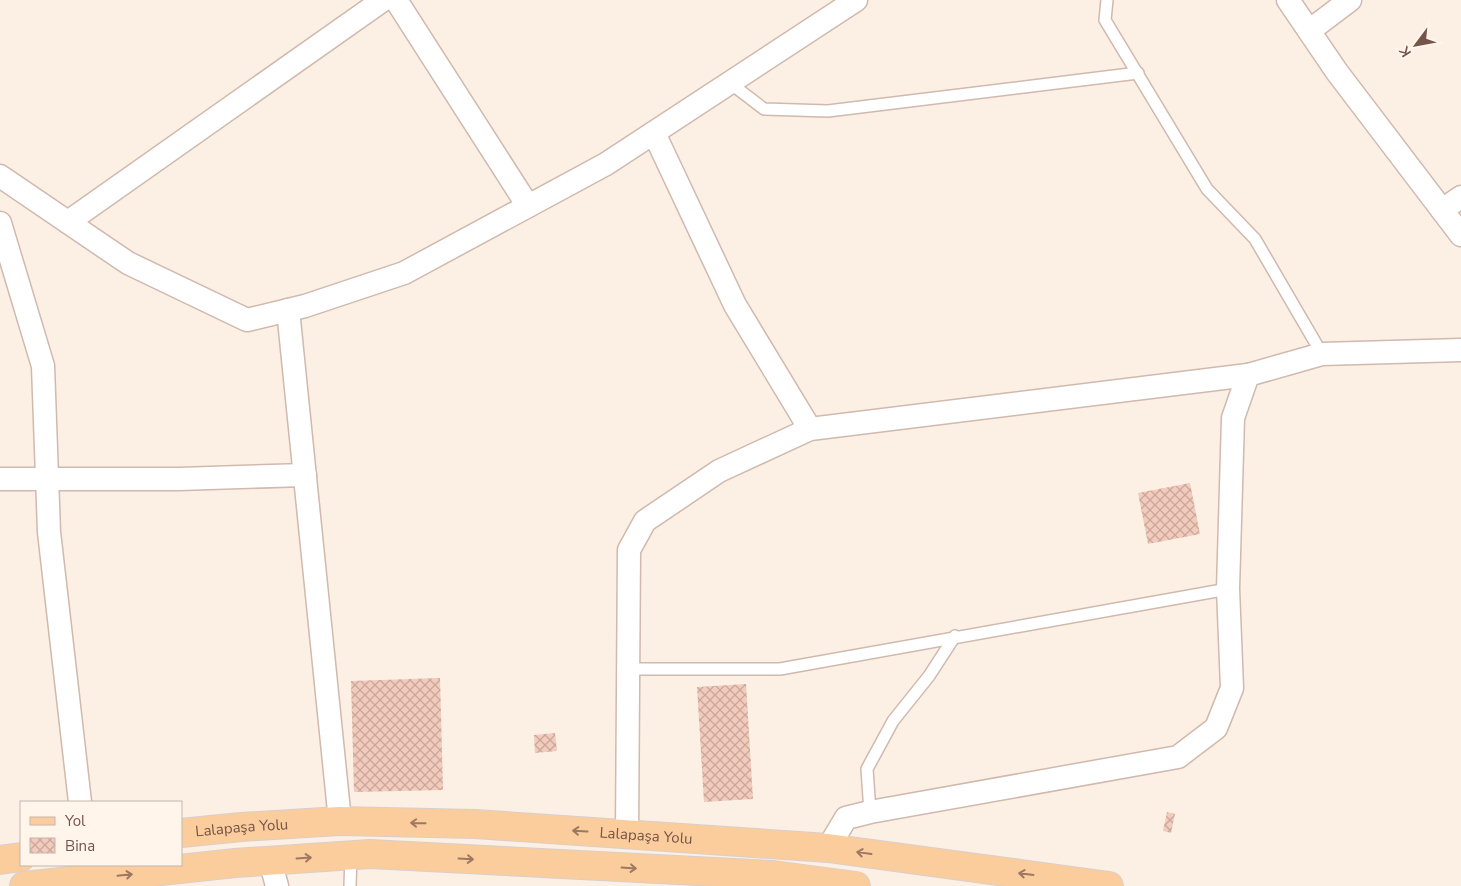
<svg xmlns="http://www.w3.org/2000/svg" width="1461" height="886" font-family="'Nunito Sans',sans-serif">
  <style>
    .building { fill: url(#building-cross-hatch) }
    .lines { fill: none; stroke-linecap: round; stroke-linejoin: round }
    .service-casing { stroke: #d0b9ae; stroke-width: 14 }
    .minor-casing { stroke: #d0b9ae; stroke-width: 25 }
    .primary-casing { stroke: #d8cfcc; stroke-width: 30 }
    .service { stroke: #fff; stroke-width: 11 }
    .minor { stroke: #fff; stroke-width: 22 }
    .primary { stroke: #fbcd9d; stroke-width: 28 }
    .oneway { stroke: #9d7863 }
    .labels { text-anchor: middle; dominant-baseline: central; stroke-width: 4; stroke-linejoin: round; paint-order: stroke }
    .street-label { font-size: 15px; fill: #75544a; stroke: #fff5eb }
  </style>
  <defs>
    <pattern id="building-cross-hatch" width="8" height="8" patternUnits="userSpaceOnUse" patternTransform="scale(1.25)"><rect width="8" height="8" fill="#f2cbbc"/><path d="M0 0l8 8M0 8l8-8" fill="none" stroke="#c9a79b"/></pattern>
  </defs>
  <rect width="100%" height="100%" fill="#fcf0e4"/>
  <g class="building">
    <polygon points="1190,483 1200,534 1148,544 1138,493"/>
    <polygon points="440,678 443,790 354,792 351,681"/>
    <polygon points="746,684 753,799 704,802 697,687"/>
    <polygon points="555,733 557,751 535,753 534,735"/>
    <polygon points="1167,812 1175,814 1171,833 1163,831"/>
  </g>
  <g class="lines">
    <g class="service-casing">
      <g id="service">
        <polyline points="1107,0 1105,20 1207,189 1255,239 1322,354"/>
        <polyline points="730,83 764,109 828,111 1138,73"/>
        <polyline points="628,669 780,669 1228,589"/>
        <polyline points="870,812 867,769 893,721 929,676 955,636"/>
        <polyline points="350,886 351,855"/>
      </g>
    </g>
    <g class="minor-casing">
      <g id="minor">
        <polyline points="396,0 528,206"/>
        <polyline points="1288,0 1337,72 1461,235"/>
        <polyline points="1309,31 1350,0"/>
        <polyline points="654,133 735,305 810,429"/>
        <polyline points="0,176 128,263 247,320 305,306 404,273 606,164 856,0"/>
        <polyline points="1442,210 1461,197"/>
        <polyline points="68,222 383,0"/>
        <polyline points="0,223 43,366 49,532 80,802"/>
        <polyline points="288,310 340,821"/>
        <polyline points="0,479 179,479 305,475"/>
        <polyline points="627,834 629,550 645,521 719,471 810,429 1248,375"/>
        <polyline points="828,848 846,818 870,812 1178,757 1216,728 1232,688 1228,589 1233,418 1248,375 1322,354 1461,350"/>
        <polyline points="270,860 277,886"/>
      </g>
    </g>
    <g class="primary-casing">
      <g id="primary">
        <path id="s1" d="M181 833 241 827 340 821 475 824 828 848 1109 886"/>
        <polyline points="0,860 21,857"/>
        <polyline points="24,886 235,863 370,854 773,875 856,886"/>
      </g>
    </g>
    <use href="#service" class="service"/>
    <use href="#minor" class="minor"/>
    <use href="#primary" class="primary"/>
  </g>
  <defs><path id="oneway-shaft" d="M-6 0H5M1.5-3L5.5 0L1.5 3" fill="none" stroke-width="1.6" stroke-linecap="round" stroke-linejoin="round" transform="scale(1.25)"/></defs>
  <g class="oneway">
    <use href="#oneway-shaft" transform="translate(418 823) rotate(-179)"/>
    <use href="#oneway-shaft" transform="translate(580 831) rotate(-177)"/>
    <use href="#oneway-shaft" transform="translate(864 853) rotate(-172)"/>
    <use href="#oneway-shaft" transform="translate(304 858) rotate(-4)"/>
    <use href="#oneway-shaft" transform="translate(466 859) rotate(3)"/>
    <use href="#oneway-shaft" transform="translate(629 868) rotate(4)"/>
    <use href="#oneway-shaft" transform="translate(1026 874) rotate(-173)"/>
    <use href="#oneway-shaft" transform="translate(125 875) rotate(-6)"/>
  </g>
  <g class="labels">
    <g class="street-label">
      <text stroke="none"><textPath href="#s1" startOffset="61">Lalapaşa Yolu</textPath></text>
      <text stroke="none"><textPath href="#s1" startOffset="466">Lalapaşa Yolu</textPath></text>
    </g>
  </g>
  <rect x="20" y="801" width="162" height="65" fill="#fff5eb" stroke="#c8b5ab"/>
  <rect x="30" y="817" width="25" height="8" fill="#fbcd9d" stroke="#c8b5ab"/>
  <text x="65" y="826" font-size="15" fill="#75544a">Yol</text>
  <rect x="30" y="838" width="25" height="15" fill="url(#building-cross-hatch)" stroke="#c8b5ab"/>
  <text x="65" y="851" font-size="15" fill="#75544a">Bina</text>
  <g transform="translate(1416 45) rotate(238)" stroke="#fff5eb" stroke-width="4" paint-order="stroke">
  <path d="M0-4L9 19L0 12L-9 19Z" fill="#75544a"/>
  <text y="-8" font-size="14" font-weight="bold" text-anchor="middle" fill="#75544a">K</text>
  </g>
</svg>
